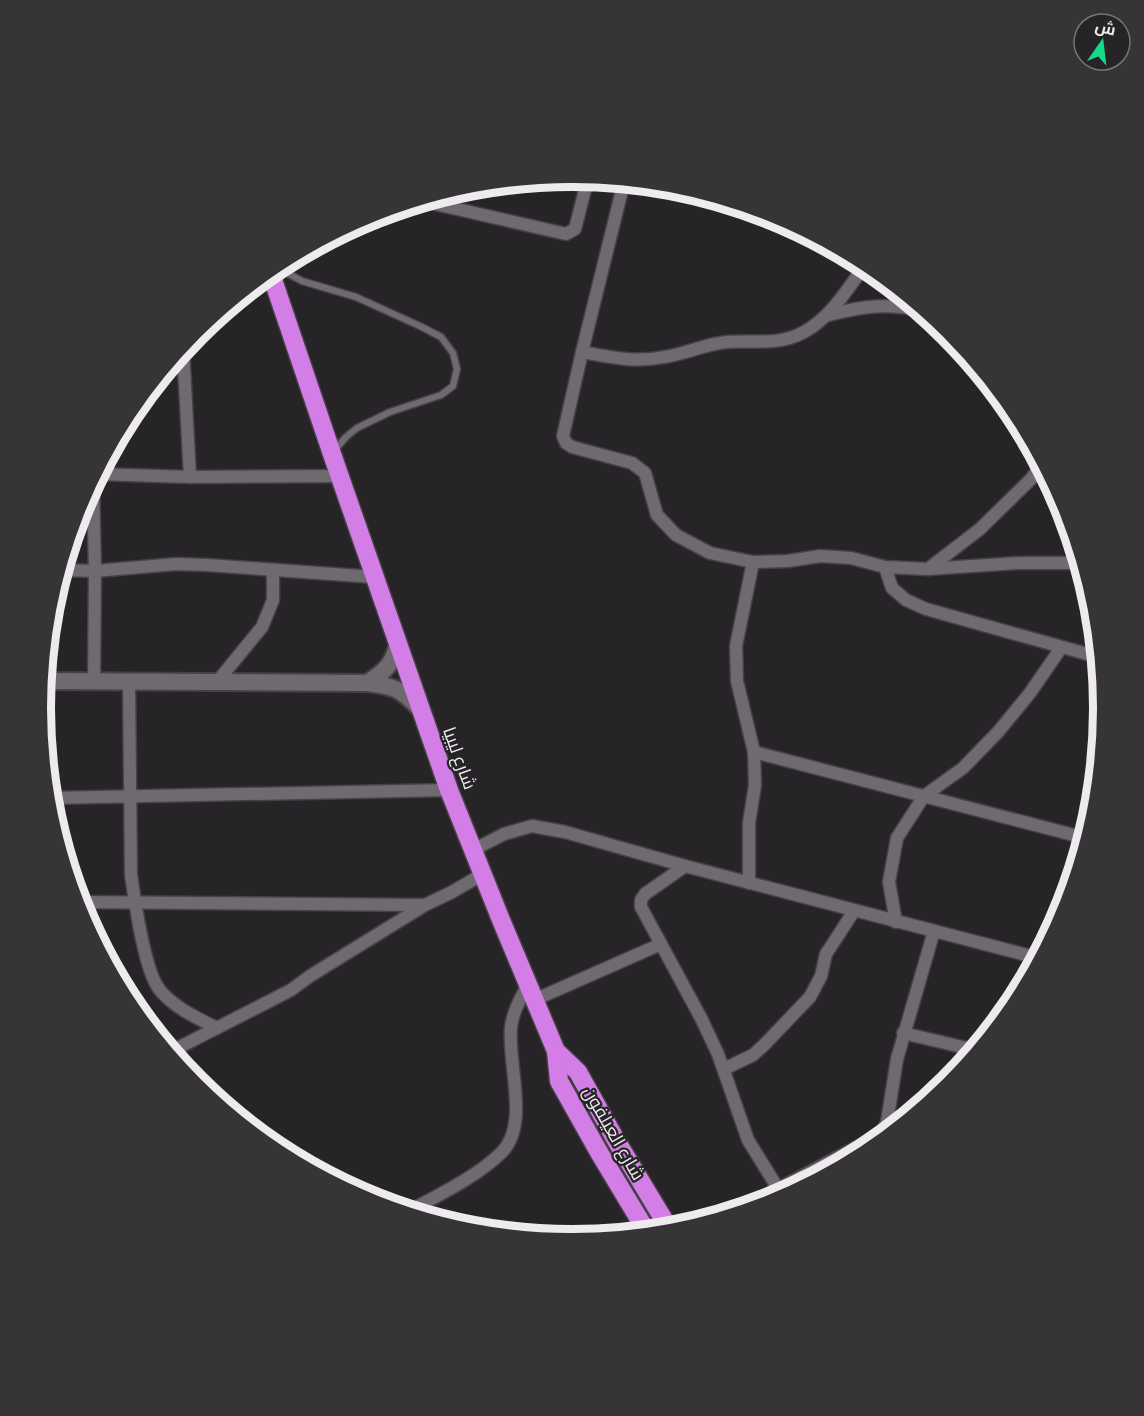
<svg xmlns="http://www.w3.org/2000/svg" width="1144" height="1416" font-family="'PT Sans Narrow',Cairo,sans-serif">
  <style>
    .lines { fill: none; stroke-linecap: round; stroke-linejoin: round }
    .lane-casing { stroke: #454246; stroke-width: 9 }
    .street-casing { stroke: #454246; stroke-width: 15 }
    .secondary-casing { stroke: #454246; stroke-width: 20 }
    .highway-casing { stroke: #454246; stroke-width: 21 }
    .lane { stroke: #6e6a6f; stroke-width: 6 }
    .street { stroke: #6e6a6f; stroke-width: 12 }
    .secondary { stroke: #6e6a6f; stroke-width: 16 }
    .highway { stroke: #d37de6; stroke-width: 18 }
    .labels { text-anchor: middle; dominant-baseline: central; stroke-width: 4.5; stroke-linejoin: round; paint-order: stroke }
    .street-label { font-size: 18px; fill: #eeebee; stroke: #272428 }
    .rim { fill: none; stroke: #eeebee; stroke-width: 8 }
  </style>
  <rect width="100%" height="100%" fill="#272428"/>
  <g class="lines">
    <g class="lane-casing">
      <polyline id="lane" points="276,267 302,281 356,297 422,327 441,337 453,353 457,369 453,386 441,395 390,412 357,428 346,437 334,451"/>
    </g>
    <g class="street-casing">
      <g id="street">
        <polyline points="624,182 582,352 563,436 566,443 572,447 632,463 645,473 657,515 676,535 710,553 753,562 788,561 820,556 851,558 885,567 927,569 1019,563 1081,563"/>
        <polyline points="422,201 566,234 575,229 588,178"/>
        <path d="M829 315C863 306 886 303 921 310"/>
        <polyline points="183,348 190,477"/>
        <path d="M582 352C609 357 636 363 664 357 685 354 705 344 727 342 754 340 779 346 804 332 831 317 847 290 865 265"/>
        <polyline points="97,474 190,477 340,476"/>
        <polyline points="93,482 95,571 94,682"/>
        <polyline points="885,567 892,588 906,600 926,609 1098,657"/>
        <polyline points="928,569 980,529 1031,479 1042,465"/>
        <polyline points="61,570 95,571 176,564 207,565 374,577"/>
        <path d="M129 682 131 875C135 901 144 969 159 989 173 1007 197 1018 217 1028"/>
        <polyline points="217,682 262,627 273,600 273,570"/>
        <polyline points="754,752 1085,838"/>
        <polyline points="49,798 449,790"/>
        <polyline points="473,850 504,834 532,826 565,832 685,866 1038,958"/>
        <polyline points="685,866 645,894 641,900 641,907 701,1018 718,1054 748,1140 782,1195"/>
        <polyline points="749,883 749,823 755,785 754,752 737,681 736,646 753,562"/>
        <polyline points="78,902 422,905"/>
        <polyline points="896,922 889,882 897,838 924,796 963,768 998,732 1030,693 1061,648"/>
        <polyline points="534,1000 661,944"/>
        <polyline points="903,1033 975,1050"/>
        <polyline points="170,1052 291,990 310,976 425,905 452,892 483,874"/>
        <polyline points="724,1069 753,1055 764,1045 810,997 821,976 826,954 854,911"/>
        <polyline points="778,1189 876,1137 883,1130 887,1122 897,1059 934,931"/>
        <path d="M409 1211C439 1195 478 1176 502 1152 530 1123 507 1063 511 1027 513 1011 521 998 528 984"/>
      </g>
    </g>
    <g class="secondary-casing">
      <g id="secondary">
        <path d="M43 681 367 683C394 686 401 689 420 709"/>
        <path d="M367 683C385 672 394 663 398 642"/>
      </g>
    </g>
    <g class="highway-casing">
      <g id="highway">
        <polyline points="270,271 332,454 449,790 501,920 556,1051 578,1072 617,1142 670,1230"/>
        <polyline points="556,1051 559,1081 600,1154 647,1232"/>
      </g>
    </g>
    <use href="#lane" class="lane"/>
    <use href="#street" class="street"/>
    <use href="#secondary" class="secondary"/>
    <use href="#highway" class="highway"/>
  </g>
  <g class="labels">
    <g class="street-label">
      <text transform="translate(460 758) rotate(70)">شارع ليبيا</text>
      <text transform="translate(614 1133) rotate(60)">شارع العيلفون</text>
    </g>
  </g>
  <path d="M0 0H1144V1416H0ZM51 708a521 521 0 1 1 1042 0a521 521 0 1 1-1042 0Z" fill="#373438" fill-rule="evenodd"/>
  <path class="rim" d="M51 708a521 521 0 1 1 1042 0a521 521 0 1 1-1042 0Z"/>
  <g transform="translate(1102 42) rotate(14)"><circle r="28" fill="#272428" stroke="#777477" stroke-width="1.5"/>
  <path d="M0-4.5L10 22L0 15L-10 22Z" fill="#14d989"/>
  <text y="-9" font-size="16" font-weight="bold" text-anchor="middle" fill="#eeebee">ش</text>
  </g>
</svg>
